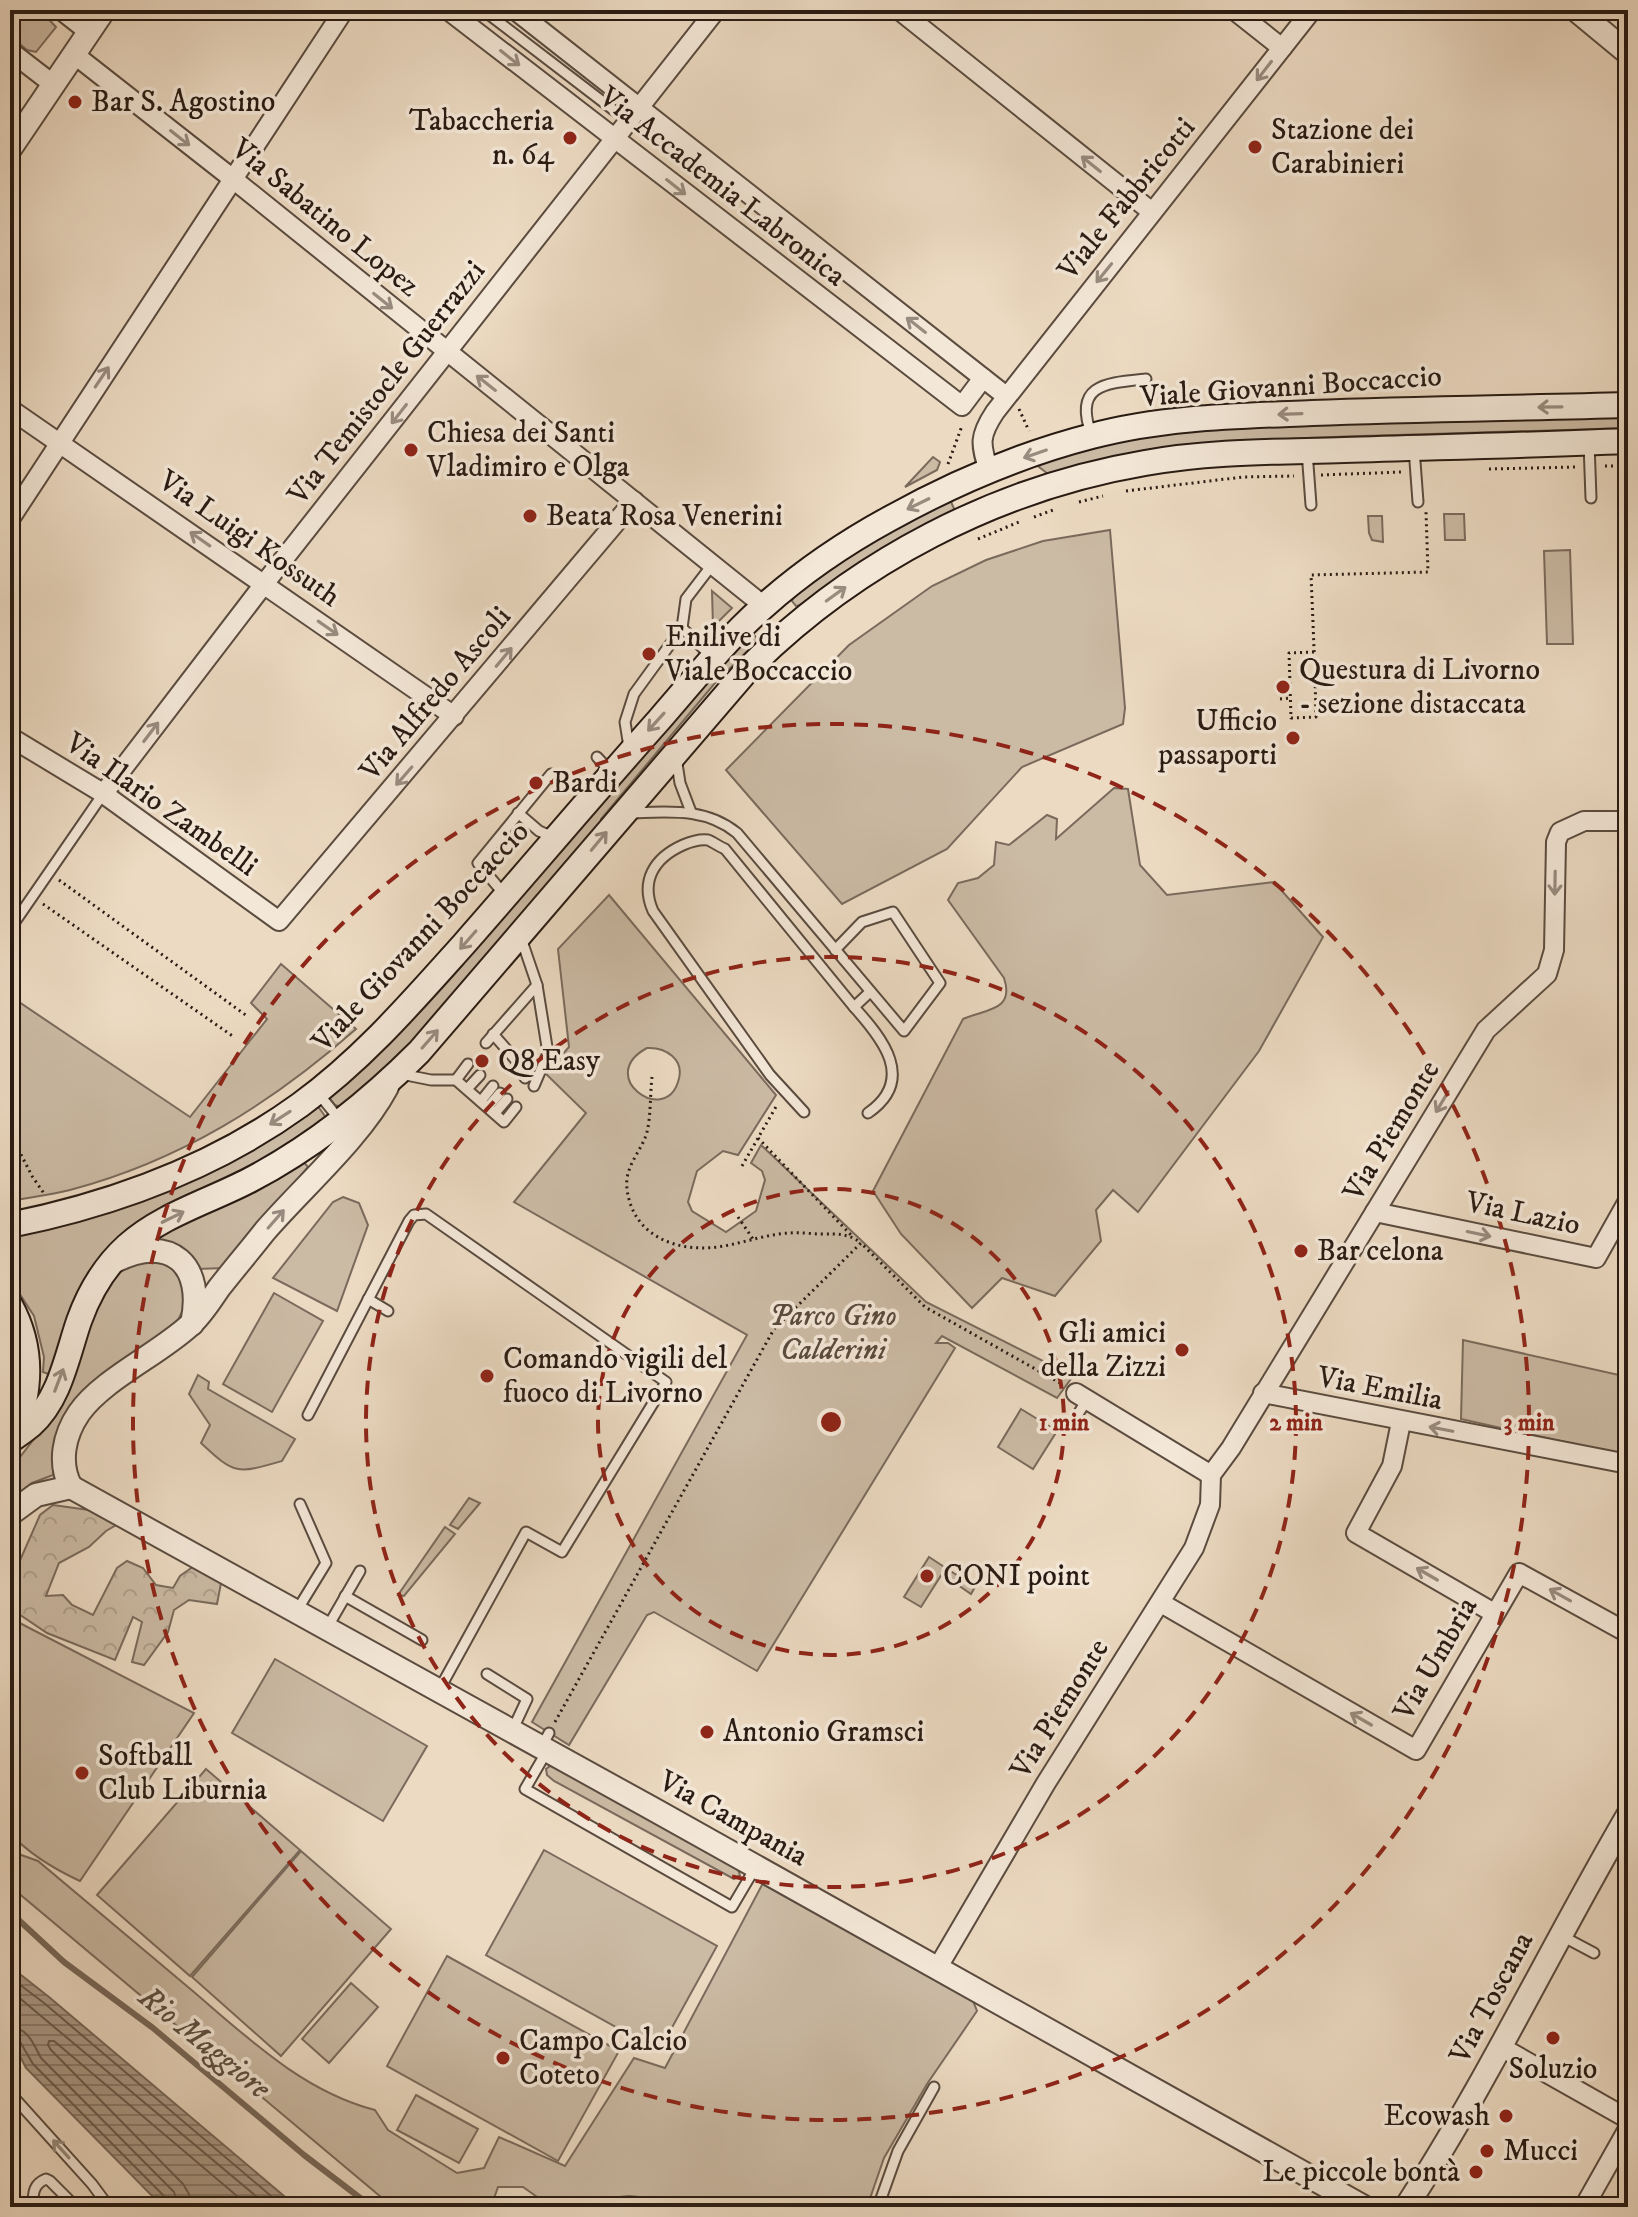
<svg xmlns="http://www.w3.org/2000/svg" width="1638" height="2217" font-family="'IM FELL DW Pica',serif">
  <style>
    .green { fill: #cbbaa4; stroke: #7a6a5c; stroke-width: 2; fill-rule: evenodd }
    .forest { fill: url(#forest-crowns); stroke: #7a6a5c; stroke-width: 2 }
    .water { fill: url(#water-rules); stroke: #766758; stroke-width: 2 }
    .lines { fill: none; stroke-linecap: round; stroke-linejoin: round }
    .shore { stroke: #6a5a4c; stroke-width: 2 }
    .stream { stroke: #766758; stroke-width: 6 }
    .service-casing { stroke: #5a4b3f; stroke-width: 13 }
    .minor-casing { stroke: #5a4b3f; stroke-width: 22 }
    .tertiary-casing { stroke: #5a4b3f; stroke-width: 26 }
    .secondary-casing { stroke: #291b13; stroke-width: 28 }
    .path { stroke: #291b13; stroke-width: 3; stroke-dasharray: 2 4; stroke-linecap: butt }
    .service { stroke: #f3e7d7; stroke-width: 9 }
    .minor { stroke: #f3e7d7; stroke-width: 18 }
    .tertiary { stroke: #f3e7d7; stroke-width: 22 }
    .secondary { stroke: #f3e7d7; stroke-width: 24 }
    .oneway { stroke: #988b7f }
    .ring { fill: none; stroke: #8f2418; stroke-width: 4; stroke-dasharray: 14 10 }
    .poi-dot { fill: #8f2418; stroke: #f3e7d7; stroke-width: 3 }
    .labels { text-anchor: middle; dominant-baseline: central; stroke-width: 7; stroke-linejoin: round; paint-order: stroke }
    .poi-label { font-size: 30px; fill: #291b13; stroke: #f3e7d7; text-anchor: start }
    .street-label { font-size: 30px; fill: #291b13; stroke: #f3e7d7 }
    .park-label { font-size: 30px; font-style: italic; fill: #5a4b3e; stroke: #f3e7d7 }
    .water-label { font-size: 32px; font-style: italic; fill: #5d4d41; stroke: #f3e7d7 }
    .centre { fill: #8f2418; stroke: #f3e7d7; stroke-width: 4 }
    .ring-label { font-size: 24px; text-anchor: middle; font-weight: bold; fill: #8f2418; stroke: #f3e7d7; stroke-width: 7; stroke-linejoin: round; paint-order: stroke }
  </style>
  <defs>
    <pattern id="forest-crowns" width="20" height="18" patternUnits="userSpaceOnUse" patternTransform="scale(2)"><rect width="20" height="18" fill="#cbbaa4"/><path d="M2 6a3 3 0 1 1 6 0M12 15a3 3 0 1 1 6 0" fill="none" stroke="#ae9f8c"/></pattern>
    <pattern id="water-rules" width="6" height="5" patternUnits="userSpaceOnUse" patternTransform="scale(2)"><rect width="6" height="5" fill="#aa9986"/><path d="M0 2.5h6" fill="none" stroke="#8a7c6c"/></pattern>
  </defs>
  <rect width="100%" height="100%" fill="#ecdac2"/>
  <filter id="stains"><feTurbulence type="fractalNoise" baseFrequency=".0025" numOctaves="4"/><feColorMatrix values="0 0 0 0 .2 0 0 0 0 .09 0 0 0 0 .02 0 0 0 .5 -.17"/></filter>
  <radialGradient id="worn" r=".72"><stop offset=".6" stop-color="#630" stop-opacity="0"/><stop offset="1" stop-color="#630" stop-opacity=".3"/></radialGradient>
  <g class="green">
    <polygon points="10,10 40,10 56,27 36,52 27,50 10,36"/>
    <path d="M1628 414V428C1551 431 1474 433 1397 435 1279 438 1163 442 1048 474L1039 467 1043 460 1074 448 1183 428Z"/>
    <polygon points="933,457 940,462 937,470 905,487"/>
    <polygon points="949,497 955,511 806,604 796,606 792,601 795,593 877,537"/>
    <polygon points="1444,514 1464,514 1465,540 1445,540"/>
    <polygon points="1368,516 1382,516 1383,542 1372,540 1369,533"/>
    <polygon points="1110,530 1125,708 1123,724 1022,767 947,849 842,904 726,770 849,645 932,586 986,560 1043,541"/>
    <polygon points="1570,550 1573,644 1547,644 1544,551"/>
    <polygon points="712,591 732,608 713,627"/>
    <polygon points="750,631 759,640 715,683 601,819 601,824 411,1044 381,1073 341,1107 335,1105 328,1096"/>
    <path d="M1114 788 1128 789 1140 865 1167 895 1274 882 1323 937 1259 1051 1138 1212 1113 1190 1096 1210 1101 1241 1055 1296 1002 1278 972 1308 901 1234 873 1191 963 1019C986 1009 1015 1011 1004 978L948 900 958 883 978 878 994 865 996 842 1009 845 1047 815 1057 819 1056 839Z"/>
    <path d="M609 895 776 1095 738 1155 723 1151 697 1171 688 1202 692 1211 726 1232 756 1211 765 1180 762 1171 751 1163 761 1145 926 1302 1073 1376 1057 1398 942 1336 936 1343H948L955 1348 757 1671 654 1612 647 1615 569 1745 532 1722 747 1335 514 1202 586 1113 546 1074 569 1047 558 949ZM647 1048C665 1047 686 1059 678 1082 664 1126 595 1076 647 1048Z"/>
    <path d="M281 964 356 1029C272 1103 180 1161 70 1190 51 1195 30 1197 10 1201V996L190 1117 267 1019 251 1003Z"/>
    <path d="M317 1105 327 1119 269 1156 144 1218 51 1375 43 1372 44 1357 34 1316 10 1279V1235C68 1225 127 1211 180 1185 227 1161 272 1131 317 1105Z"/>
    <polygon points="302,1160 308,1167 225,1268 197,1269 176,1248 154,1239"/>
    <polygon points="343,1197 359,1203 368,1225 337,1311 273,1278 333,1202"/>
    <polygon points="167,1260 184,1281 184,1308 178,1320 55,1449 53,1475 32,1483 10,1500 10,1470 44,1426 99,1298 124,1265"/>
    <polygon points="274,1293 323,1321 272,1412 223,1384"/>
    <polygon points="1463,1340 1628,1377 1628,1456 1461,1419"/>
    <path d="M198 1375 209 1382 208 1389 295 1439 282 1461C237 1474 235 1475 201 1443L210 1425 189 1394Z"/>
    <polygon points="1021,1409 1057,1431 1033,1469 998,1447"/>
    <polygon points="469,1498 480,1503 458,1529 450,1525"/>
    <polygon points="445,1527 455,1534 404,1596 398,1595"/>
    <polygon points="929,1557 975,1587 971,1594 942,1574 921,1607 904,1597"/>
    <path d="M10 1618 194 1713 80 1881C54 1869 29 1854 10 1833Z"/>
    <polygon points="275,1659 427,1746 383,1821 232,1733"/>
    <polygon points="553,1764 737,1867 740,1875 734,1879 554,1781 547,1775 546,1769"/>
    <polygon points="206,1769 300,1850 190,1976 97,1895"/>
    <polygon points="544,1850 717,1946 659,2051 486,1955"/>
    <path d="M10 1851 38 1861C88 1903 138 1945 188 1987 245 2035 301 2091 375 2110L388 2130 457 2173 484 2168 499 2137 565 2166 634 2058 665 2068 763 1883 973 2001 977 2011 927 2084 884 2158 867 2207H747L629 2196 547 2204 523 2187H498L491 2207H403L387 2202 10 1886Z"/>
    <polygon points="301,1851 391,1929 281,2056 192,1977"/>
    <polygon points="447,1956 619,2051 558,2161 387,2066"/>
    <polygon points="351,1983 378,2007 329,2063 302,2039"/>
    <polygon points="416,2095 478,2129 459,2163 397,2130"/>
  </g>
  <polygon class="forest" points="53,1505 96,1511 118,1524 106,1531 89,1547 59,1563 46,1596 63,1595 72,1605 93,1615 117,1568 127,1561 143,1568 156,1585 173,1588 180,1576 194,1566 210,1569 221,1583 217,1604 189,1600 174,1610 168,1632 144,1665 132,1662 142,1622 133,1617 115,1660 47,1633 10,1608 10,1583 40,1515"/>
  <polygon class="water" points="16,1971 49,1997 297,2207 163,2207 26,2068 10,2037 10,1973"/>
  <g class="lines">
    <g class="shore">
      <polyline points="10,1980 15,1981 44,2003 284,2207"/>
      <polyline points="10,1990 269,2207"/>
      <path d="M10 2027C28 2028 33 2043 41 2058L174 2192 179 2207"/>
      <polyline points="10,2037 19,2040 33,2064 166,2198 168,2207"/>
      <polyline points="191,2207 189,2194 183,2184 51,2050 48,2045 49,2041 54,2041 250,2207"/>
    </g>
    <polyline class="stream" points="10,1912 64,1962 153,2028 304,2155 372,2207"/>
    <g class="service-casing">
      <g id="service">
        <polyline points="483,10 615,111 637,108"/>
        <path d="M1092 436C1072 384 1106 383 1146 379"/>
        <polyline points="1589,443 1591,498"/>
        <polyline points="1414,448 1418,502"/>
        <polyline points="1307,451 1311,505"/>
        <polyline points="711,656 682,628 686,599 712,565"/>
        <polyline points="629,747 625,722 634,694 682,628"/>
        <polyline points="597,757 612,773"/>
        <polyline points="676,757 680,783 691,812"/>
        <polyline points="518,813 539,831 553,837"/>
        <path d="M630 813C668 812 705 807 737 833L904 1031 940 983 893 912 862 922 835 950"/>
        <polyline points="504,894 478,863 551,774"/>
        <polyline points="10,929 103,794"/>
        <path d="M854 1007C883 1039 916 1080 868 1113"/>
        <polyline points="493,1034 521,1066 525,1078"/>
        <polyline points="486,1043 537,985 521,938"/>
        <polyline points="401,1074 431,1080 456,1080 504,1122 516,1107"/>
        <polyline points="456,1080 468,1064"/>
        <polyline points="534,1086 548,1053 537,985"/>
        <polyline points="467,1089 480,1075"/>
        <polyline points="318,1093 339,1119"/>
        <polyline points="481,1101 493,1086"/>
        <polyline points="488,1107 500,1093"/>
        <path d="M804 1112 770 1075 653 911C640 881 654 858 683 845 690 842 700 839 708 840 713 842 720 847 725 849L854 1007 870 992"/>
        <polyline points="495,1113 507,1099"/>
        <polyline points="368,1299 388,1311"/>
        <polyline points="1078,1414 1087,1400"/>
        <polyline points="308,1415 409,1221 414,1215 426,1214 666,1382 562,1552 526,1532 439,1690"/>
        <polyline points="345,1596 422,1640"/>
        <polyline points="296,1612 326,1563 300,1504"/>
        <polyline points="327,1628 360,1571"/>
        <polyline points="487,1674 527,1699 512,1731"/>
        <polyline points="541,1748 549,1733"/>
        <polyline points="547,1751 525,1789 732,1907 755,1868"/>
        <polyline points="1562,1936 1594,1953"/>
        <polyline points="10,2093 92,2184 109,2207"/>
        <path d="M34 2207C32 2195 33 2184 46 2179L50 2181 76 2207"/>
        <polyline points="878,2207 898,2151 934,2087"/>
      </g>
    </g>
    <g class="minor-casing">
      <g id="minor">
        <polyline points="61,10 89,32"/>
        <polyline points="448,10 962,406 983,378"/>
        <polyline points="515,10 1006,396"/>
        <polyline points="899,10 1152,212"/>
        <polyline points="1234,10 1282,48"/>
        <polyline points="10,51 54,85"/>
        <polyline points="75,55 233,179 764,606"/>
        <polyline points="10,409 454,716"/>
        <path d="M989 471C980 444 979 436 995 412L1312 10"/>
        <polyline points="10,519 344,10"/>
        <polyline points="10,737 101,792 279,921 634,501"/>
        <polyline points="104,793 264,584 716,10"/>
        <polyline points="1375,1212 1596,1258 1628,1201"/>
        <polyline points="1076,1393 1211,1475"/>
        <polyline points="1263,1393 1628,1464"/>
        <polyline points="1401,1422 1392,1466 1356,1533 1494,1613"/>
        <polyline points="1161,1603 1416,1750 1519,1573 1628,1633"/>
        <polyline points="938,1967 1046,1783 1194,1548 1210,1505 1211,1475 1231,1448 1486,1030 1547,974 1554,950 1556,842 1560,832 1584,821 1628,821"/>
        <polyline points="1501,2047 1628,2119"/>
        <polyline points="1584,2207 1628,2129"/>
      </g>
    </g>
    <g class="tertiary-casing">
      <g id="tertiary">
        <polyline points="1576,10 1628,53"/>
        <polyline points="10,149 104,10"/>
        <path d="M115 1261C171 1233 205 1265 192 1324"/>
        <polyline points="71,1487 653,1809 1364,2207"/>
        <path d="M71 1487C58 1463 64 1435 79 1413 102 1380 157 1355 189 1326 201 1316 210 1301 219 1288 234 1269 250 1250 265 1231 304 1186 359 1139 387 1087"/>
        <polyline points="10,1514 36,1495 71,1487"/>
        <path d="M1406 2207C1488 2081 1552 1945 1628 1815"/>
      </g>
    </g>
    <g class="secondary-casing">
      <g id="secondary">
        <path d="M10 1225C114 1204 213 1168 300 1105 363 1059 412 1002 464 944 529 870 593 794 659 720 692 682 725 641 763 607 800 574 845 543 889 519 952 484 1022 454 1092 436 1163 417 1239 416 1312 413 1417 409 1523 408 1628 405"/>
        <path d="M10 1305C34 1349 31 1392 13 1437"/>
        <path d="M12 1439C18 1435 25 1430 31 1425 60 1399 67 1356 79 1321 89 1293 105 1266 127 1246 161 1215 210 1201 250 1180 313 1147 369 1102 419 1052L749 668C855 562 997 488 1145 463 1211 451 1278 452 1344 450 1439 447 1533 445 1628 441"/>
      </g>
    </g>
    <g class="path">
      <polyline points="1019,409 1029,431"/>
      <polyline points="948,464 962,426"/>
      <polyline points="1605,466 1628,466"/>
      <polyline points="1489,469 1577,467"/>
      <polyline points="1321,475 1402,472"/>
      <polyline points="1126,491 1243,477 1294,476"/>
      <polyline points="1079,502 1103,496"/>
      <polyline points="1034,517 1053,510"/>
      <polyline points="978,539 1019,522"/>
      <path d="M1314 652 1289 653 1291 718 1316 717C1315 670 1313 622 1311 575L1428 572 1426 512"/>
      <polyline points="1280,699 1291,698"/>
      <polyline points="59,880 247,1016"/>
      <polyline points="43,904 234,1037"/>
      <path d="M652 1077C650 1095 651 1115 647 1132 642 1151 624 1166 627 1189 633 1238 680 1254 724 1246 746 1242 768 1234 790 1233 800 1232 811 1234 821 1234 837 1234 848 1233 861 1243"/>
      <polyline points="10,1133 32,1176 45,1195"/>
      <polyline points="758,1138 851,1235"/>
      <polyline points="742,1166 777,1105"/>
      <polyline points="738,1217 753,1239"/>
      <polyline points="1626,1441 1628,1438"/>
      <polyline points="555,1722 774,1329 861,1243 925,1307 1062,1384"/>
      <polyline points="146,2207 148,2207"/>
    </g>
    <use href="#service" class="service"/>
    <use href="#minor" class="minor"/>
    <use href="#tertiary" class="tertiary"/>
    <use href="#secondary" class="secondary"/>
  </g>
  <defs><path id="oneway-shaft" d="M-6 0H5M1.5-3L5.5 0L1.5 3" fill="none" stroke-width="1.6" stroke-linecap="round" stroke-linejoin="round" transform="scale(2)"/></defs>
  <g class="oneway">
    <use href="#oneway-shaft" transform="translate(510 58) rotate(38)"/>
    <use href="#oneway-shaft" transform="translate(1264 71) rotate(128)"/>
    <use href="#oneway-shaft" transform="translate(180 138) rotate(38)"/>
    <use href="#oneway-shaft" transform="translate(1091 164) rotate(-141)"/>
    <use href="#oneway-shaft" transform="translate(676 187) rotate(38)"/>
    <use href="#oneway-shaft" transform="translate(1104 273) rotate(129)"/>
    <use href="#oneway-shaft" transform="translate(383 301) rotate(39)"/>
    <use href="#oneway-shaft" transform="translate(916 325) rotate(-142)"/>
    <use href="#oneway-shaft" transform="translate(102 377) rotate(-56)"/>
    <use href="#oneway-shaft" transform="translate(486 383) rotate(-142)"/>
    <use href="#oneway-shaft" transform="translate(1550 407) rotate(179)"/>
    <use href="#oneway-shaft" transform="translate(399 414) rotate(128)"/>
    <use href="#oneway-shaft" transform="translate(1290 414) rotate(178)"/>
    <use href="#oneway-shaft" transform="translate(1035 454) rotate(161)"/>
    <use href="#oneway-shaft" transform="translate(918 504) rotate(154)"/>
    <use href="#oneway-shaft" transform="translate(200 539) rotate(-145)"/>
    <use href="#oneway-shaft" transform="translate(836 594) rotate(-36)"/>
    <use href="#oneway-shaft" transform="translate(328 628) rotate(35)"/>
    <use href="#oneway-shaft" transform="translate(504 657) rotate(-50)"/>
    <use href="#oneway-shaft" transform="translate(656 722) rotate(132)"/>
    <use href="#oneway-shaft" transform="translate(151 732) rotate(-53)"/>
    <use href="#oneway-shaft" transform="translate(404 776) rotate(131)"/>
    <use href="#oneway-shaft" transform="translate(599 841) rotate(-50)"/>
    <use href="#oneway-shaft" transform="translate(1555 883) rotate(91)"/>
    <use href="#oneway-shaft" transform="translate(468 940) rotate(131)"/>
    <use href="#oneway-shaft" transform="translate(430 1039) rotate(-49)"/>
    <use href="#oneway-shaft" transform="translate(1442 1102) rotate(121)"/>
    <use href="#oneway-shaft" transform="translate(280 1118) rotate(147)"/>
    <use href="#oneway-shaft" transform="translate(173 1217) rotate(-26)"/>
    <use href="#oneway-shaft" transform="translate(276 1219) rotate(-49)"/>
    <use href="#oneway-shaft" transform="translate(1479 1234) rotate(12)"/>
    <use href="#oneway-shaft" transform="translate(59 1380) rotate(-69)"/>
    <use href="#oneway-shaft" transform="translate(1441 1429) rotate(-169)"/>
    <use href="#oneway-shaft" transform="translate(1427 1574) rotate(-150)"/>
    <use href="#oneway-shaft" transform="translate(1560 1595) rotate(-151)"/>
    <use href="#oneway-shaft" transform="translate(1361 1719) rotate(-150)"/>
    <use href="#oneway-shaft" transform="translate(61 2149) rotate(-132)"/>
  </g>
  <g class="ring">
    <circle cx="831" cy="1422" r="233"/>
    <circle cx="831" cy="1422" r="465"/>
    <circle cx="831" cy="1422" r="698"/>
  </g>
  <g class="poi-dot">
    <circle cx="75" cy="102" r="8"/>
    <circle cx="570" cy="138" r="8"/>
    <circle cx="1255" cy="147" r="8"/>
    <circle cx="411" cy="450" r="8"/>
    <circle cx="530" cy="516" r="8"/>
    <circle cx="649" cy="654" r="8"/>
    <circle cx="1283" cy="687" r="8"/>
    <circle cx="1293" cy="738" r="8"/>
    <circle cx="536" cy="783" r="8"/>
    <circle cx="482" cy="1061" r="8"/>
    <circle cx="1301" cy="1251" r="8"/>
    <circle cx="1182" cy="1350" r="8"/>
    <circle cx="487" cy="1376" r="8"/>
    <circle cx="927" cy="1576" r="8"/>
    <circle cx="707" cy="1732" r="8"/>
    <circle cx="82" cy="1773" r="8"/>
    <circle cx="1553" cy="2038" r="8"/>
    <circle cx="503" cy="2058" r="8"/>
    <circle cx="1506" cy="2116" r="8"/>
    <circle cx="1487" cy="2151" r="8"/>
    <circle cx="1476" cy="2172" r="8"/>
  </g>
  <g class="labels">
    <g class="poi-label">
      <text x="91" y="102">Bar S. Agostino</text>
      <text x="554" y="121" text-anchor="end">Tabaccheria<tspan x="554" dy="34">n. 64</tspan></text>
      <text x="1271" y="130">Stazione dei<tspan x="1271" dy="34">Carabinieri</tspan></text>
      <text x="427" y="433">Chiesa dei Santi<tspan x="427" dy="34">Vladimiro e Olga</tspan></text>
      <text x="546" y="516">Beata Rosa Venerini</text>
      <text x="665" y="637">Enilive di<tspan x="665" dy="34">Viale Boccaccio</tspan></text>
      <text x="1299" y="670">Questura di Livorno<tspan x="1299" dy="34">- sezione distaccata</tspan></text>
      <text x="1277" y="721" text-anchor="end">Ufficio<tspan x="1277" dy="34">passaporti</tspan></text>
      <text x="552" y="783">Bardi</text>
      <text x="498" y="1061">Q8 Easy</text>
      <text x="1317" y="1251">Bar celona</text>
      <text x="1166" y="1333" text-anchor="end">Gli amici<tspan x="1166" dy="34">della Zizzi</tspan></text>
      <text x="503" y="1359">Comando vigili del<tspan x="503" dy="34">fuoco di Livorno</tspan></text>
      <text x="943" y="1576">CONI point</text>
      <text x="723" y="1732">Antonio Gramsci</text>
      <text x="98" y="1756">Softball<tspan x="98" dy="34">Club Liburnia</tspan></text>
      <text x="519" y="2041">Campo Calcio<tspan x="519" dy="34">Coteto</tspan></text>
      <text x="1553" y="2069" text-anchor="middle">Soluzio</text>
      <text x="1490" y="2116" text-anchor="end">Ecowash</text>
      <text x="1503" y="2151">Mucci</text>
      <text x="1460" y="2172" text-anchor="end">Le piccole bontà</text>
    </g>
    <g class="street-label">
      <text transform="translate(722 187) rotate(38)">Via Accademia Labronica</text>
      <text transform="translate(1127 199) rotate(-51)">Viale Fabbricotti</text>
      <text transform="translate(325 218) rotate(39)">Via Sabatino Lopez</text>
      <text transform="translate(387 383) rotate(-52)">Via Temistocle Guerrazzi</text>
      <text transform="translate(1291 387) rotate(-4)">Viale Giovanni Boccaccio</text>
      <text transform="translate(249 539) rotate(35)">Via Luigi Kossuth</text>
      <text transform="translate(436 694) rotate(-50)">Via Alfredo Ascoli</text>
      <text transform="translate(161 805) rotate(35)">Via Ilario Zambelli</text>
      <text transform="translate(421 937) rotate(-47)">Viale Giovanni Boccaccio</text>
      <text transform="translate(1392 1131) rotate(-59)">Via Piemonte</text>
      <text transform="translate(1523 1214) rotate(12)">Via Lazio</text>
      <text transform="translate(1380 1389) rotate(11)">Via Emilia</text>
      <text transform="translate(1436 1659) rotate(-60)">Via Umbria</text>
      <text transform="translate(1060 1709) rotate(-58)">Via Piemonte</text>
      <text transform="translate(733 1819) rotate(29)">Via Campania</text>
      <text transform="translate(1492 1998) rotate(-62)">Via Toscana</text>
    </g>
    <g class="park-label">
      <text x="833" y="1316">Parco Gino<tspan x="833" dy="34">Calderini</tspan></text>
    </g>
    <g class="water-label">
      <text transform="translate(204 2043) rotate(39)">Rio Maggiore</text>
    </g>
  </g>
  <circle cx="831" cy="1422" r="12" class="centre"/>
  <g class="ring-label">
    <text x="1064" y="1430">1 min</text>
    <text x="1296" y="1430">2 min</text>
    <text x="1529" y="1430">3 min</text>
  </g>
  <rect width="1638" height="2217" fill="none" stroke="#ecdac2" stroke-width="40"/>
  <rect x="12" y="12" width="1614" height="2193" fill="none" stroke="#291b13" stroke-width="4"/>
  <rect x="20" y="20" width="1598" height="2177" fill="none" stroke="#291b13" stroke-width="2"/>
  <rect width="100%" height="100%" filter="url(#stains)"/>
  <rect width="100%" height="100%" fill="url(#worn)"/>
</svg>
